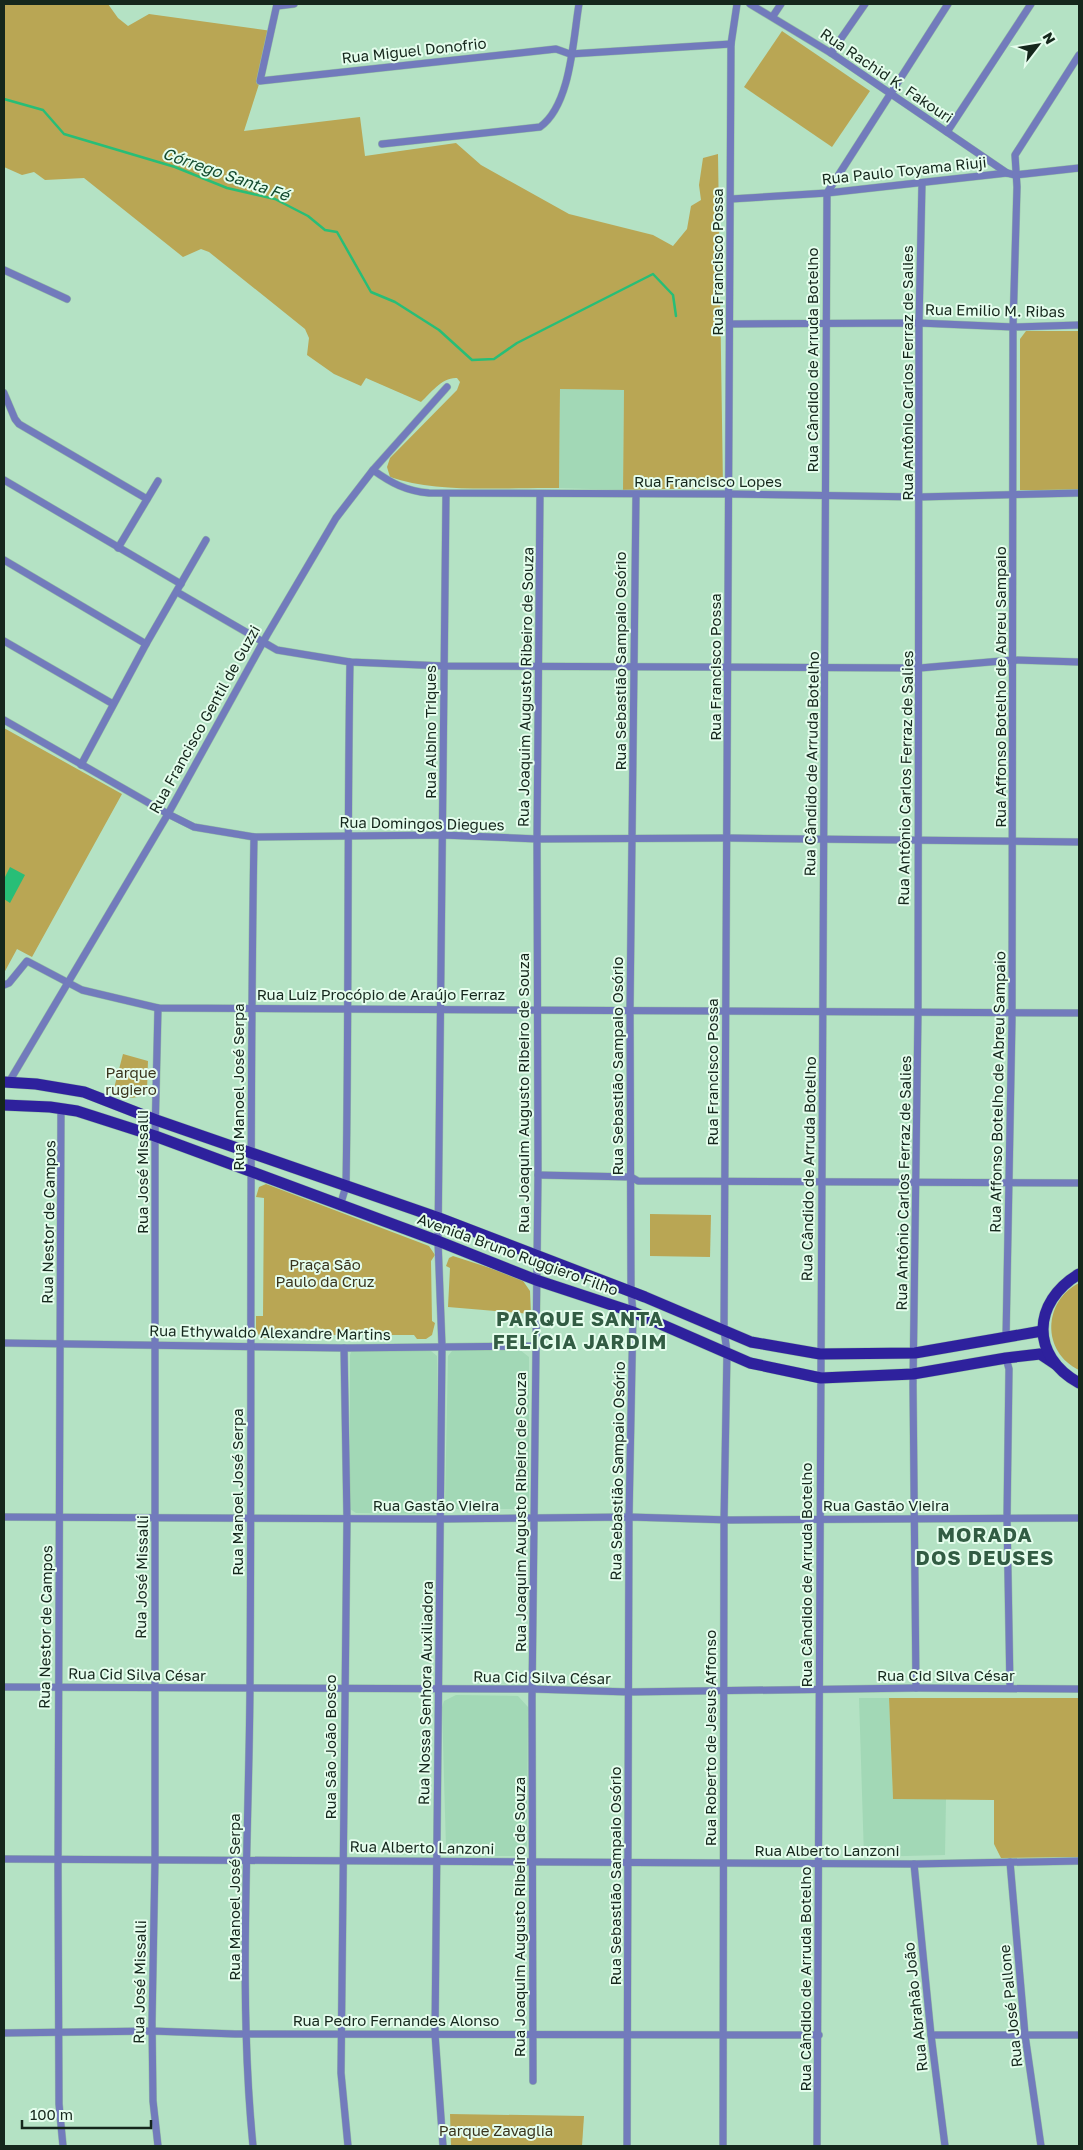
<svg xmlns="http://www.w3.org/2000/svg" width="1083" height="2150" viewBox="0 0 1083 2150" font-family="'Golos Text',sans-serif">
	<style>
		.built { fill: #a2d8b6 }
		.green { fill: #b9a654 }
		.water { fill: #28be77 }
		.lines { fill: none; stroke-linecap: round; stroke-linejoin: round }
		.stream { stroke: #28be77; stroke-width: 2.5 }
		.minor-casing { stroke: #97c0a6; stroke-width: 8 }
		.primary-casing { stroke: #97c0a6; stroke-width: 12 }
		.minor { stroke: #727bbc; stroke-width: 7 }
		.primary { stroke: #2e219d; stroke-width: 11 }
		.labels { text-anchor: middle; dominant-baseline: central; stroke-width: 4; stroke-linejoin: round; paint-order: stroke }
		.street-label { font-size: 15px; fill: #15271c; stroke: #e5fded }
		.park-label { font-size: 15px; fill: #39341d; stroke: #e5fded }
		.water-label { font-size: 16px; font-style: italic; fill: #144b2f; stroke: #e5fded }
		.district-label { font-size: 20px; font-weight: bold; letter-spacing: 1px; fill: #325c43; stroke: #e5fded }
	</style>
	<rect width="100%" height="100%" fill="#b4e2c4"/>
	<g class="built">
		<polygon points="560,389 624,390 623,490 559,488"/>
		<polygon points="356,1350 431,1351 437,1356 437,1503 436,1509 430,1514 356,1513 350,1509 350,1355 351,1352"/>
		<polygon points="457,1350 520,1350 529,1357 529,1497 527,1505 521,1509 451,1509 445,1502 448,1356 452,1351"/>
		<polygon points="456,1695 518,1696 528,1707 527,1845 523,1853 517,1856 456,1856 446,1848 442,1707 444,1701"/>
		<polygon points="859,1698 889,1698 893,1799 946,1799 945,1855 864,1857"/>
	</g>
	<g class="green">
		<path d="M4 4H108L118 18 128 26 149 14 272 31 260 81 244 131 360 117 365 156 456 143 481 165 569 214 653 235 673 246 687 229 691 206 701 200 699 185 703 158 718 154 723 488 623 490 624 390 560 389 559 488C507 487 439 494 390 477L387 467 390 458 457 390 460 382 457 378C442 377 431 393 421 402L366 378 361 386 334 374 307 355 309 338 305 329 209 252 201 249 183 257 84 178 45 180 34 172 22 175 4 167Z"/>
		<polygon points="782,31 870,91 832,147 744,87"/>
		<polygon points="1026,331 1079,331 1079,490 1020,490 1020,339"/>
		<polygon points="4,728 122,794 32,957 17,949 4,973"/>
		<path d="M123 1054 148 1061 147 1091C134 1103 127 1096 113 1092Z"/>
		<polygon points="266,1184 429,1246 435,1255 431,1261 432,1321 435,1323 432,1335 426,1339 417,1339 414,1335 267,1335 268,1338 261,1338 256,1331 256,1316 263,1316 264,1198 256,1197 259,1187"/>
		<polygon points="650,1214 711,1215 710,1257 650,1256"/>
		<polygon points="453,1256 521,1278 530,1291 531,1314 448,1307 450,1268 446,1266 449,1258"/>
		<path d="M1079 1283V1370C1041 1352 1043 1301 1079 1283Z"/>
		<polygon points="889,1698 1079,1698 1079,1857 1001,1858 994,1844 994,1800 893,1799"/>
		<polygon points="450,2114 584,2116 582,2146 451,2146"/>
	</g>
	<polygon class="water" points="10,867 25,875 10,903 4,899 4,879"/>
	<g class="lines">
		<polyline class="stream" points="4,99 43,110 64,134 175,167 227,188 275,199 308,216 325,230 337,232 371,292 395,302 439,330 472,360 494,359 517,343 653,274 673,295 676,316"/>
		<defs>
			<g id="minor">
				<polyline points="277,4 260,81 556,49 570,54 731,44"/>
				<polyline points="750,4 831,53 1007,173"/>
				<polyline points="277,6 294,4"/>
				<polyline points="773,16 781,4"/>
				<polyline points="831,53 865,4"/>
				<polyline points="947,132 1031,4"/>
				<path d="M382 144 540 127C571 105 573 39 579 4"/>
				<polyline points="731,199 827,193 1007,173 1015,175 1079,168"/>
				<polyline points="4,270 67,299"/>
				<polyline points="730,324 919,323 1013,327 1079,325"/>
				<polyline points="4,393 15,419 19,424 147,499"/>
				<path d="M373 470C391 483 406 491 429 493L730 494 919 497 1079 493"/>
				<polyline points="4,480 181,584"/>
				<polyline points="118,548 158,481"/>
				<polyline points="4,560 146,644"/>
				<polyline points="177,592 277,650 350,662 444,666 920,668 1013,660 1079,662"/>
				<polyline points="4,641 113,704"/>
				<polyline points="4,720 168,814 194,827 254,837 443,835 537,839 728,838 1079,842"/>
				<polyline points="81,765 146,644 206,540"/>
				<polyline points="4,985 9,983 27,961 82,990 158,1008 1079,1013"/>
				<polyline points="9,1082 168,814 267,635 336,518 373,470 447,387"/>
				<polyline points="61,1108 58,1869 59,2104 63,2146"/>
				<polyline points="538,1175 631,1177 638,1181 1079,1183"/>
				<path d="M340 1206 346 1186C349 1011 347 837 350 662"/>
				<polyline points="1006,1338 1012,1019 1013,327 1017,187 1015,155 1079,55"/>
				<polyline points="4,1343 344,1348 535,1346"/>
				<polyline points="344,1348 347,1519 341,2073 348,2146"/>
				<polyline points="1006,1358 1009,1369 1007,1518 1010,1688"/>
				<polyline points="4,1517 441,1519 629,1517 730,1520 1079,1518"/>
				<polyline points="4,1687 532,1689 629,1692 916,1688 1079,1689"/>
				<polyline points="916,1688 913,1385 918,1012 919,323 922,183"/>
				<polyline points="4,1859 914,1864 1079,1861"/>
				<polyline points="1010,1862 1025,2035 1041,2146"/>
				<polyline points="914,1864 931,2035 945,2146"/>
				<polyline points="4,2033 152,2031 235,2034 819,2035"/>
				<polyline points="931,2035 1079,2035"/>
				<polyline points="533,2081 532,1698 538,1175 537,839 540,494"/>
				<polyline points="158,2146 153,2101 152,2022 155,1860 155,1136 158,1008"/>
				<path d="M253 2146C238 1994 249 1839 250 1686 252 1403 249 1120 254 837"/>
				<polyline points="443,2146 435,2034 442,1346 438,1241 446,494"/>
				<polyline points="627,2146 629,1517 633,1312 631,1292 630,1009 636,495"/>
				<polyline points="723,2146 724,1520 727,1352 724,1330 731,44 737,4"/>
				<polyline points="817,2146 827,193 948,4"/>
			</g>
			<g id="primary">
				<polyline points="4,1082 36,1084 84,1092 156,1120 439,1218 645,1297 751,1342 820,1354 915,1353 1042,1331"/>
				<polyline points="4,1105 50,1107 77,1111 155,1136 438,1241 536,1280 633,1312 750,1363 821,1378 913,1374 1006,1358 1040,1354 1055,1364"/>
				<path d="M1079 1274C1032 1302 1030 1356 1079 1383"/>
			</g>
		</defs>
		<use href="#minor" class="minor-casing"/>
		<use href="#primary" class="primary-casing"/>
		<use href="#minor" class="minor"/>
		<use href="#primary" class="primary"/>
	</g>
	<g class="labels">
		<g class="street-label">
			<text transform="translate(414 50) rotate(-6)">Rua Miguel Donofrio</text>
			<text transform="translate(887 75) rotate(34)">Rua Rachid K. Fakouri</text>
			<text transform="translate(904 170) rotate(-6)">Rua Paulo Toyama Riuji</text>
			<text transform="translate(717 262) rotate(-90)">Rua Francisco Possa</text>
			<text transform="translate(995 310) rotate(1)">Rua Emilio M. Ribas</text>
			<text transform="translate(812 360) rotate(-90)">Rua Cândido de Arruda Botelho</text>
			<text transform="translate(907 373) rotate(-90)">Rua Antônio Carlos Ferraz de Salies</text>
			<text x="708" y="481">Rua Francisco Lopes</text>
			<text transform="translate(620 661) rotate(-90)">Rua Sebastião Sampaio Osório</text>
			<text transform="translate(715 667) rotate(-90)">Rua Francisco Possa</text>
			<text transform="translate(525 687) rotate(-89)">Rua Joaquim Augusto Ribeiro de Souza</text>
			<text transform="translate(1000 687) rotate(-90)">Rua Affonso Botelho de Abreu Sampaio</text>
			<text transform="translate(204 719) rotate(-61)">Rua Francisco Gentil de Guzzi</text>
			<text transform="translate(430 732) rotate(-90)">Rua Albino Triques</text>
			<text transform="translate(811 764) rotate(-89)">Rua Cândido de Arruda Botelho</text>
			<text transform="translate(905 778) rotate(-89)">Rua Antônio Carlos Ferraz de Salies</text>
			<text transform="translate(422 823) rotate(1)">Rua Domingos Diegues</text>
			<text x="381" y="994">Rua Luiz Procópio de Araújo Ferraz</text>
			<text transform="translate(617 1066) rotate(-90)">Rua Sebastião Sampaio Osório</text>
			<text transform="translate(712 1072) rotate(-90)">Rua Francisco Possa</text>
			<text transform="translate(238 1087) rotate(-90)">Rua Manoel José Serpa</text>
			<text transform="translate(997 1092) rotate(-89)">Rua Affonso Botelho de Abreu Sampaio</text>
			<text transform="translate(523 1093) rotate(-90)">Rua Joaquim Augusto Ribeiro de Souza</text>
			<text transform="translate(808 1169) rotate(-89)">Rua Cândido de Arruda Botelho</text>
			<text transform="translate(142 1172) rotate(-90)">Rua José Missalli</text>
			<text transform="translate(903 1183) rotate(-89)">Rua Antônio Carlos Ferraz de Salies</text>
			<text transform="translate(48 1222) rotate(-89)">Rua Nestor de Campos</text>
			<text transform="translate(518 1254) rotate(20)">Avenida Bruno Ruggiero Filho</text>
			<text transform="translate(270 1332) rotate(1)">Rua Ethywaldo Alexandre Martins</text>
			<text transform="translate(617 1471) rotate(-89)">Rua Sebastião Sampaio Osório</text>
			<text transform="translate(237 1492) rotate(-90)">Rua Manoel José Serpa</text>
			<text x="436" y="1505">Rua Gastão Vieira</text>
			<text x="886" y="1505">Rua Gastão Vieira</text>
			<text transform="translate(520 1512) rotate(-90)">Rua Joaquim Augusto Ribeiro de Souza</text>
			<text transform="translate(806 1575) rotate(-90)">Rua Cândido de Arruda Botelho</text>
			<text transform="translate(141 1577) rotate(-89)">Rua José Missalli</text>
			<text transform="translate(45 1627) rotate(-89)">Rua Nestor de Campos</text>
			<text transform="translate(137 1674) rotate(1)">Rua Cid Silva César</text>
			<text x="946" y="1675">Rua Cid Silva César</text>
			<text transform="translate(542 1677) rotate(1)">Rua Cid Silva César</text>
			<text transform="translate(425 1693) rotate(-89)">Rua Nossa Senhora Auxiliadora</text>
			<text transform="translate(710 1738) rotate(-90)">Rua Roberto de Jesus Affonso</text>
			<text transform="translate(330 1747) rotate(-90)">Rua São João Bosco</text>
			<text transform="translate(422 1847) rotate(1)">Rua Alberto Lanzoni</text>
			<text x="827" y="1850">Rua Alberto Lanzoni</text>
			<text transform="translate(615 1876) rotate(-90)">Rua Sebastião Sampaio Osório</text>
			<text transform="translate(234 1897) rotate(-90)">Rua Manoel José Serpa</text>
			<text transform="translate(519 1917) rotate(-90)">Rua Joaquim Augusto Ribeiro de Souza</text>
			<text transform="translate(805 1979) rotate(-90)">Rua Cândido de Arruda Botelho</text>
			<text transform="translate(139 1982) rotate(-89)">Rua José Missalli</text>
			<text transform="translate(1010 2006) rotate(-96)">Rua José Pallone</text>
			<text transform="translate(915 2007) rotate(-96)">Rua Abrahão João</text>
			<text x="396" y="2020">Rua Pedro Fernandes Alonso</text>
		</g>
		<g class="park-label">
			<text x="131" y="1072">Parque<tspan x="131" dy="17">rugiero</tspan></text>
			<text x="325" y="1264">Praça São<tspan x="325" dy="17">Paulo da Cruz</tspan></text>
			<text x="496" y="2130">Parque Zavaglia</text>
		</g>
		<g class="water-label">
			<text transform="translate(226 174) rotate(19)">Córrego Santa Fé</text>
		</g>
		<g class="district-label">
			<text x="580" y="1318">PARQUE SANTA<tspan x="580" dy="23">FELÍCIA JARDIM</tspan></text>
			<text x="985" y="1534">MORADA<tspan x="985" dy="23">DOS DEUSES</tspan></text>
		</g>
	</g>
	<rect width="1083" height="2150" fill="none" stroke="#15271c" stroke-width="10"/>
	<g transform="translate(1038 45) rotate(59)" stroke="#e5fded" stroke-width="4" paint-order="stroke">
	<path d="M0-4L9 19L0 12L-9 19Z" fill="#15271c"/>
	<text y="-8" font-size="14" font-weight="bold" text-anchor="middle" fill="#15271c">N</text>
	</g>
	<path d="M22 2120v8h129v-8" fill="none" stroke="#15271c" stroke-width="2.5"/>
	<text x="30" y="2120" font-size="15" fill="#15271c" stroke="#e5fded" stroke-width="4" paint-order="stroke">100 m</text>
</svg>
